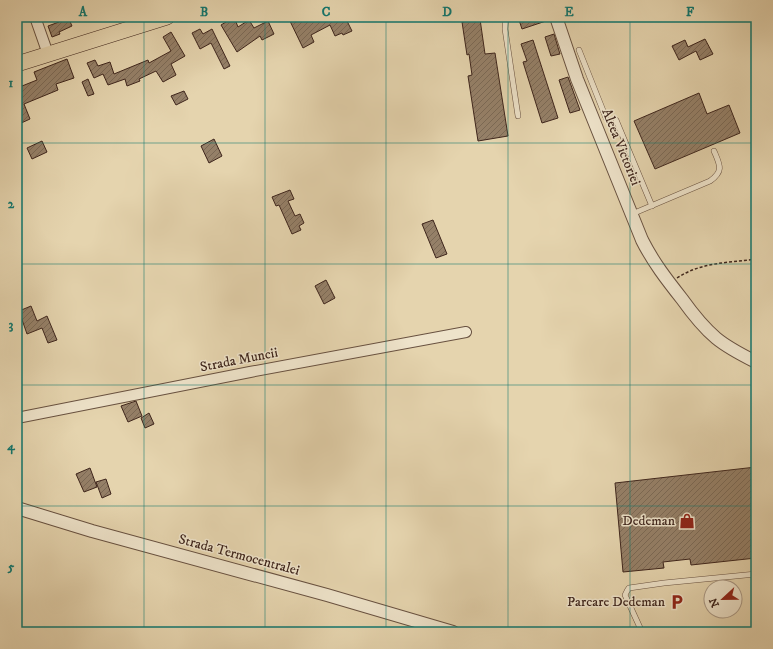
<svg xmlns="http://www.w3.org/2000/svg" width="773" height="649" viewBox="0 0 773 649" font-family="'IM FELL DW Pica',serif">
	<style>
		.building { fill: url(#building-hatch); stroke: #3e251c }
		.lines { fill: none; stroke-linecap: round; stroke-linejoin: round }
		.service-casing { stroke: #685140; stroke-width: 6 }
		.minor-casing { stroke: #685140; stroke-width: 12 }
		.tertiary-casing { stroke: #685140; stroke-width: 14 }
		.primary-casing { stroke: #3e251c; stroke-width: 16 }
		.path { stroke: #3e251c; stroke-width: 1.5; stroke-dasharray: 3 2; stroke-linecap: butt }
		.service { stroke: #eee3ca; stroke-width: 5 }
		.minor { stroke: #eee3ca; stroke-width: 10 }
		.tertiary { stroke: #eee3ca; stroke-width: 12 }
		.primary { stroke: #e5d4ae; stroke-width: 15 }
		.grid { fill: none; stroke: #0f766e; stroke-width: 1; stroke-opacity: 0.55 }
		.labels { text-anchor: middle; dominant-baseline: central; stroke-width: 3; stroke-linejoin: round; paint-order: stroke }
		.street-label { font-size: 14px; fill: #3e251c; stroke: #eee3ca }
		.poi-label { font-size: 14px; fill: #3e251c; stroke: #eee3ca; text-anchor: end }
		.neatline { fill: none; stroke: #0f766e; stroke-width: 1.5 }
		.grid-label { font-size: 13px; text-anchor: middle; font-weight: bold; fill: #0f766e }
	</style>
	<defs>
		<pattern id="building-hatch" width="6" height="6" patternUnits="userSpaceOnUse"><rect width="6" height="6" fill="#958068"/><path d="M-1 1l2-2M0 6l6-6M5 7l2-2" fill="none" stroke="#7b6955"/></pattern>
	</defs>
	<rect width="100%" height="100%" fill="#e5d4ae"/>
	<filter id="stains"><feTurbulence type="fractalNoise" baseFrequency=".005" numOctaves="4"/><feColorMatrix values="0 0 0 0 .2 0 0 0 0 .09 0 0 0 0 .02 0 0 0 .5 -.17"/></filter>
	<radialGradient id="worn" r=".72"><stop offset=".6" stop-color="#630" stop-opacity="0"/><stop offset="1" stop-color="#630" stop-opacity=".3"/></radialGradient>
	<g class="building">
		<polygon points="57,17 68,17 72,26 59,32 60,34 52,37 48,26 59,22"/>
		<polygon points="224,17 234,17 238,27 249,20 254,28 268,21 274,34 262,40 260,36 237,52 221,25 226,22"/>
		<polygon points="288,17 345,17 352,31 343,35 342,33 335,36 330,25 311,35 314,42 303,48"/>
		<polygon points="518,17 549,17 549,20 522,29"/>
		<polygon points="480,19 485,54 495,53 508,136 478,141 468,76 472,75 469,54 467,55 462,22"/>
		<polygon points="200,29 203,34 212,29 230,66 224,69 211,43 200,49 192,33"/>
		<polygon points="171,32 185,56 171,64 176,75 163,82 156,71 139,79 140,81 127,86 125,79 108,85 103,74 94,78 87,63 95,60 98,66 110,62 114,74 148,60 149,63 171,51 163,37"/>
		<polygon points="554,34 560,54 551,56 545,37"/>
		<polygon points="705,39 713,54 700,60 696,51 679,60 672,46 685,40 688,47"/>
		<polygon points="533,40 558,118 542,123 523,62 527,61 521,44"/>
		<polygon points="67,59 74,78 56,84 58,90 24,104 30,119 19,124 17,118 17,88 37,80 34,72"/>
		<polygon points="568,77 580,110 570,113 559,80"/>
		<polygon points="88,79 94,94 88,96 82,82"/>
		<polygon points="184,91 188,99 176,105 171,96"/>
		<polygon points="699,93 707,114 729,105 740,133 655,169 634,121"/>
		<polygon points="214,139 222,156 209,163 201,146"/>
		<polygon points="42,141 47,152 32,159 27,148"/>
		<polygon points="290,190 294,199 288,201 295,216 300,214 304,223 299,226 301,230 292,234 279,205 276,206 272,197"/>
		<polygon points="433,220 447,254 436,258 422,224"/>
		<polygon points="326,280 335,298 324,304 315,286"/>
		<polygon points="31,306 37,321 47,316 57,340 48,343 42,328 27,334 19,311"/>
		<polygon points="136,401 142,416 128,422 121,406"/>
		<polygon points="149,413 154,424 145,428 141,418"/>
		<polygon points="756,467 756,558 691,565 690,559 663,562 664,568 623,572 615,483"/>
		<polygon points="90,468 97,487 84,492 76,474"/>
		<polygon points="106,479 111,494 102,498 96,482"/>
	</g>
	<g class="lines">
		<defs>
			<g id="service">
				<polyline points="506,17 505,29 518,116"/>
				<polyline points="579,50 606,118"/>
				<polyline points="616,120 652,206"/>
				<path d="M632 214 710 181C724 171 720 165 714 151"/>
				<polyline points="642,632 625,595 627,591 629,588 664,583 756,574"/>
			</g>
			<g id="minor">
				<polyline points="35,17 48,54"/>
				<polyline points="17,418 250,372 466,332"/>
			</g>
			<g id="tertiary">
				<path d="M556 17 577 79 642 240C653 262 667 280 682 299 692 313 703 327 716 338 728 348 742 355 756 362"/>
				<polyline points="17,508 92,531 327,595 453,632"/>
			</g>
			<polyline id="primary" points="17,64 167,17"/>
		</defs>
		<use href="#service" class="service-casing"/>
		<use href="#minor" class="minor-casing"/>
		<use href="#tertiary" class="tertiary-casing"/>
		<use href="#primary" class="primary-casing"/>
		<path class="path" d="M677 278C701 262 728 263 756 259"/>
		<use href="#service" class="service"/>
		<use href="#minor" class="minor"/>
		<use href="#tertiary" class="tertiary"/>
		<use href="#primary" class="primary"/>
	</g>
	<path class="grid" d="M144 17V632M265 17V632M386 17V632M508 17V632M630 17V632M17 143H756M17 264H756M17 385H756M17 506H756"/>
	<defs>
		<symbol id="shop-bare" viewBox="-9 -9 18 18"><path d="M-5-2.5h2.3a2.7 3.5 0 0 1 5.4 0H5L5.5 6h-11ZM-1.5-2.5h3a1.5 2.3 0 0 0-3 0Z" fill="#8f2418" stroke="#eee3ca" stroke-width="2.5" paint-order="stroke"/></symbol>
		<symbol id="parking-bare" viewBox="-9 -9 18 18"><path d="M-3.5-5.5H1a3.5 3.5 0 0 1 0 7H-1V5.5H-3.5ZM-1-3.4V-.6H.8a1.4 1.4 0 0 0 0-2.8Z" fill="#8f2418" stroke="#eee3ca" stroke-width="2.5" paint-order="stroke"/></symbol>
	</defs>
	<g fill-rule="evenodd">
		<use href="#shop-bare" x="676" y="510" width="22" height="22"/>
		<use href="#parking-bare" x="666" y="591" width="22" height="22"/>
	</g>
	<g class="labels">
		<g class="street-label">
			<text transform="translate(621 147) rotate(68)">Aleea Victoriei</text>
			<text transform="translate(239 360) rotate(-11)">Strada Muncii</text>
			<text transform="translate(239 555) rotate(15)">Strada Termocentralei</text>
		</g>
		<g class="poi-label">
			<text x="675" y="521">Dedeman</text>
			<text x="665" y="602">Parcare Dedeman</text>
		</g>
	</g>
	<rect width="773" height="649" fill="none" stroke="#e5d4ae" stroke-width="44"/>
	<g transform="translate(723 599) rotate(248)"><circle r="19" fill="#eee3ca" stroke="#a89784"/>
	<path d="M0-3L7 15L0 10L-7 15Z" fill="#8f2418"/>
	<text y="-6" font-size="11" font-weight="bold" text-anchor="middle" fill="#3e251c">N</text>
	</g>
	<rect x="22" y="22" width="729" height="605" class="neatline"/>
	<g class="grid-label">
		<text x="83" y="16">A</text>
		<text x="204" y="16">B</text>
		<text x="326" y="16">C</text>
		<text x="447" y="16">D</text>
		<text x="569" y="16">E</text>
		<text x="690" y="16">F</text>
		<text x="11" y="87">1</text>
		<text x="11" y="208">2</text>
		<text x="11" y="329">3</text>
		<text x="11" y="450">4</text>
		<text x="11" y="571">5</text>
	</g>
	<rect width="100%" height="100%" filter="url(#stains)"/>
	<rect width="100%" height="100%" fill="url(#worn)"/>
</svg>
